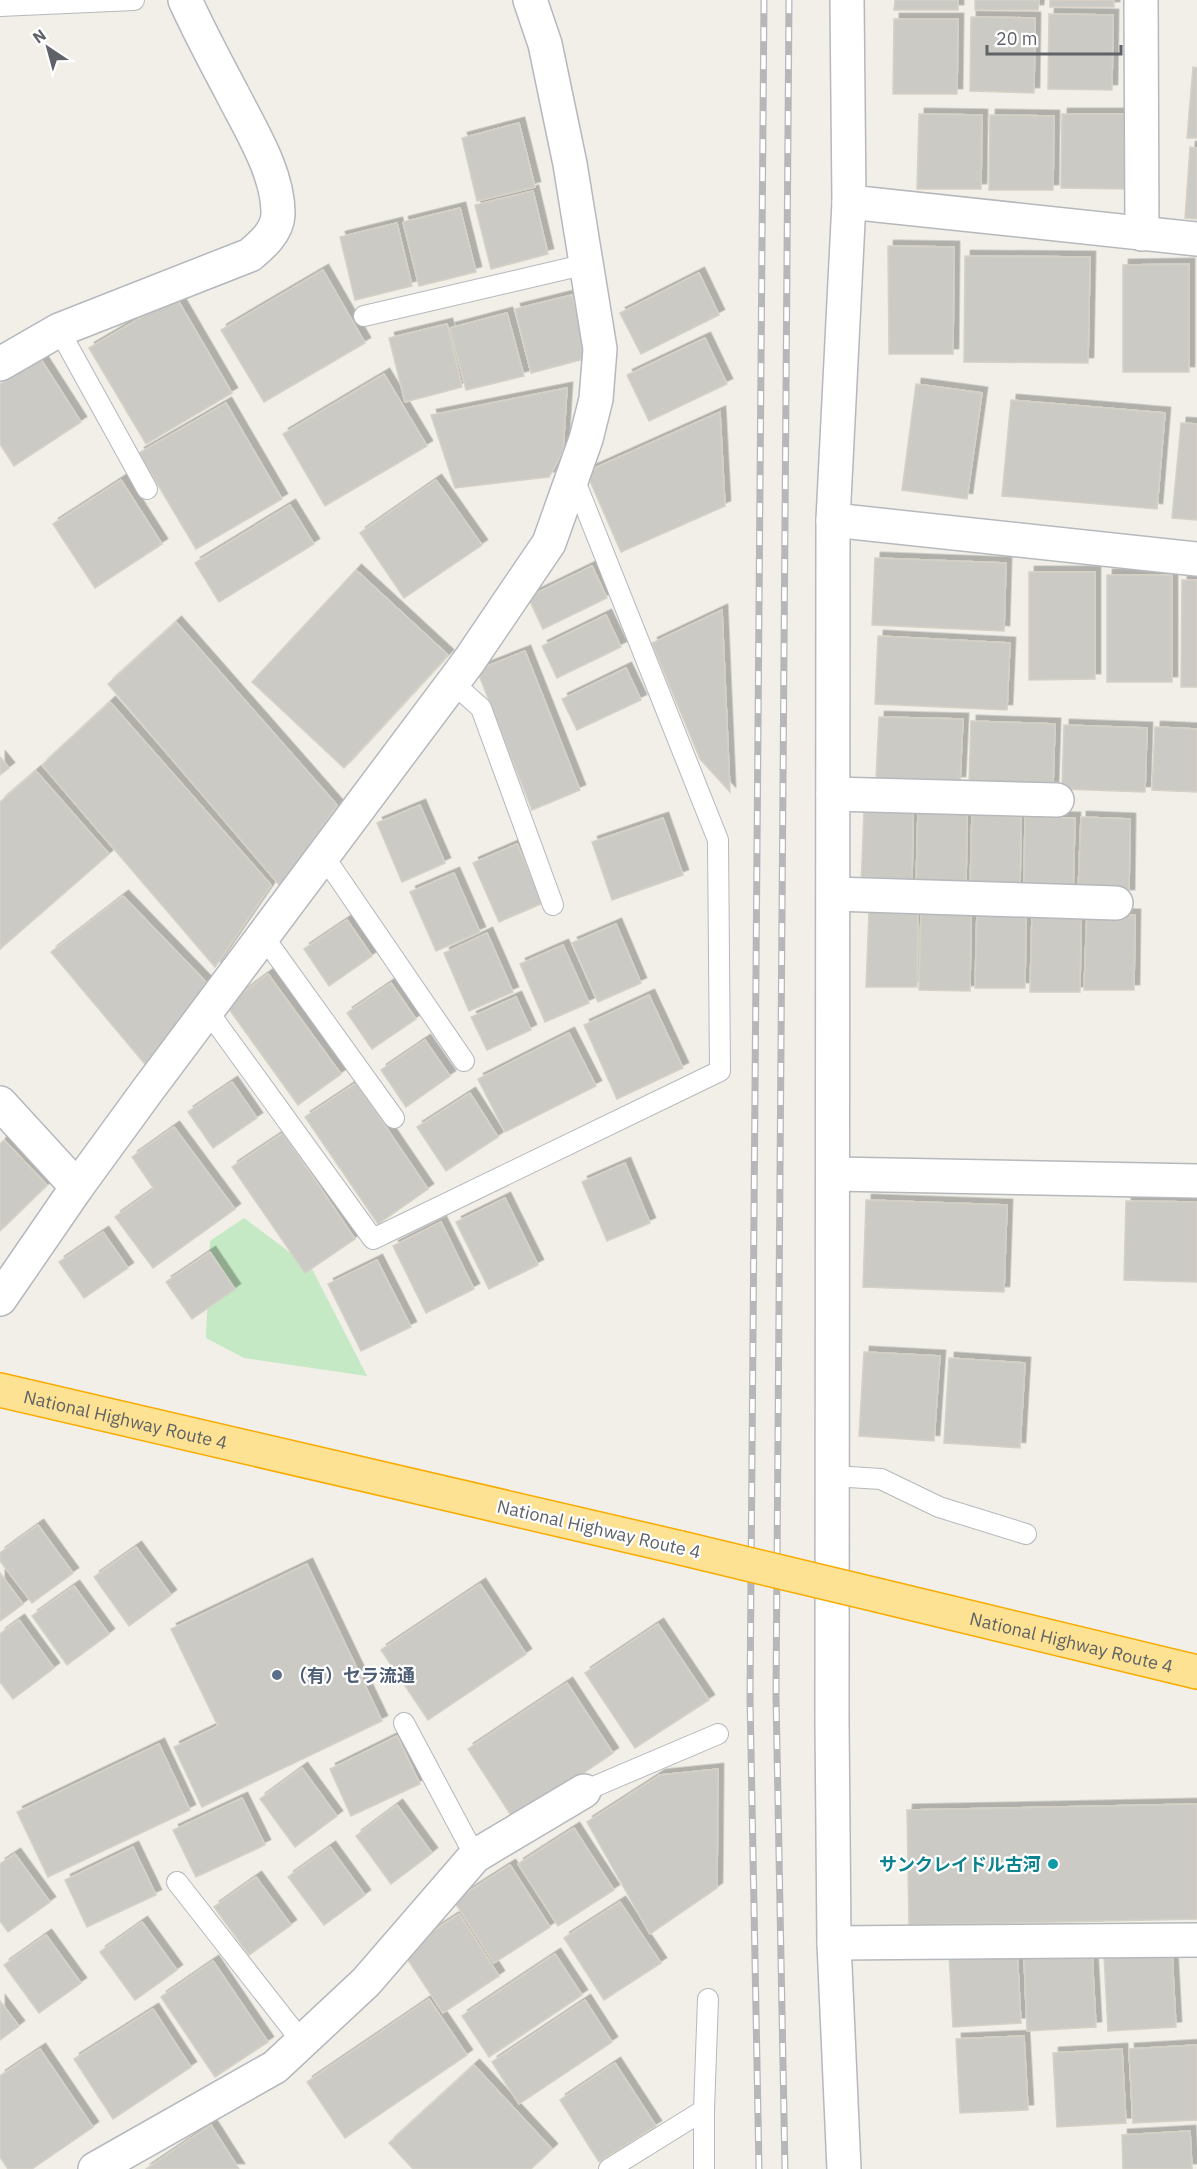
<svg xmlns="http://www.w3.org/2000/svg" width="1197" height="2169" viewBox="0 0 1197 2169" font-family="'IBM Plex Sans','Noto Sans JP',sans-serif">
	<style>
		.green { fill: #c5e8c5 }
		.building { fill: #cccac5; stroke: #d6d1c6; stroke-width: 1.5; filter: url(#shadow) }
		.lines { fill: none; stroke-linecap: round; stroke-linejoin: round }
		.lane-casing { stroke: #b5b8bc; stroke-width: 22 }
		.street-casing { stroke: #b5b8bc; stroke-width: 36 }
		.secondary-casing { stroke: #b6babf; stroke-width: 36 }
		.highway-casing { stroke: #f9ab00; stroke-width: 36 }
		.lane { stroke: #fff; stroke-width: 20 }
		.street { stroke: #fff; stroke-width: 33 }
		.secondary { stroke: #fff; stroke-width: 33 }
		.highway { stroke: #fde293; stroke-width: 33 }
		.rail-casing { stroke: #b6b7b8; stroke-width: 7 }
		.rail { stroke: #fff; stroke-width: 4.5; stroke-dasharray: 14; stroke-linecap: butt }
		.highway-bridge-casing { stroke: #f9ab00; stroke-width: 36; stroke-linecap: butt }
		.highway-bridge { stroke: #fde293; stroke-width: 33 }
		.service-dot { fill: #5c6f8a; stroke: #fff; stroke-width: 2 }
		.culture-dot { fill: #0f9aa8; stroke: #fff; stroke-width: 2 }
		.labels { text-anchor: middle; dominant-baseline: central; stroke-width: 4.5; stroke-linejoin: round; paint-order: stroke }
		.street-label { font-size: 18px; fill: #5f6368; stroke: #fff }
		.service-label { font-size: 18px; font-weight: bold; fill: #4e5e75; stroke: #fff; text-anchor: start }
		.culture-label { font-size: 18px; font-weight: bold; fill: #0d838f; stroke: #fff; text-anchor: end }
	</style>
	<defs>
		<filter id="shadow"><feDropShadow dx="5.5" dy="-5.5" stdDeviation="0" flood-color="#0004"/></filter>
	</defs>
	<rect width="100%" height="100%" fill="#f1efe8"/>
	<polygon class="green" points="244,1218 312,1269 367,1376 244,1358 206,1338 210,1241"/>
	<g class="building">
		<polygon points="895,0 958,0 958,10 894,10"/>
		<polygon points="975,0 1039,0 1038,10 975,10"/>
		<rect x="1050" y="0" width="64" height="7"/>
		<polygon points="1049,14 1113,15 1112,90 1048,89"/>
		<polygon points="971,17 1035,18 1034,93 970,91"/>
		<polygon points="894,19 958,19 957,94 893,94"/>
		<polygon points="1193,67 1197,68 1197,138 1187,138"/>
		<polygon points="919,114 982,115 981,189 917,189"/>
		<polygon points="1062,114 1126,114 1125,189 1061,188"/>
		<polygon points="990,115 1054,116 1053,190 989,190"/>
		<polygon points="519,123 535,187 477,201 462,138"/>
		<polygon points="1190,147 1197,148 1197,219 1185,218"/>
		<polygon points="533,191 548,254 491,269 475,205"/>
		<polygon points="460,208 476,272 419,286 403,222"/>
		<polygon points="397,223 412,286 355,300 340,237"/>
		<polygon points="888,246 954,247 953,354 889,354"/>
		<polygon points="965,256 1090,257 1088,363 964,362"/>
		<polygon points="1189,264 1189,372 1123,372 1123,265"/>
		<polygon points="323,270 365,343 264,402 221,330"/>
		<polygon points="699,273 719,315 641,354 620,313"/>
		<polygon points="572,295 588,358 531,373 515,309"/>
		<polygon points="176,297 232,393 146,444 89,348"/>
		<polygon points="507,313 524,376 466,390 450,328"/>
		<polygon points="447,324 462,387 405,402 389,338"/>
		<polygon points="705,338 727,384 649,421 627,375"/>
		<polygon points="40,358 81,422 14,466 0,444 0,384"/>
		<polygon points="384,374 427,446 325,506 283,434"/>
		<polygon points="916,384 982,393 967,499 902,490"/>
		<polygon points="567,388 563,451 549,477 455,488 431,415"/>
		<polygon points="1011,400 1165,413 1157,509 1002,496"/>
		<polygon points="226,403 282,499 196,549 139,453"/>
		<polygon points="720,412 725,506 621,552 586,472"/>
		<polygon points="1181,423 1197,424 1197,520 1172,518"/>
		<polygon points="121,480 162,544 95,588 53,524"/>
		<polygon points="436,480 482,545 404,598 360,533"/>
		<polygon points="290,505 314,544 219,602 195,563"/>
		<polygon points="875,558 1006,563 1004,631 872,625"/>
		<polygon points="592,566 607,598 543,629 528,597"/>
		<polygon points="356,570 448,655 344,768 252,682"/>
		<polygon points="1029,572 1095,572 1095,679 1029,680"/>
		<rect x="1107" y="575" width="65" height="107"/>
		<polygon points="1182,580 1197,580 1197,687 1181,687"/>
		<polygon points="722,610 730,792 700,759 652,643"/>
		<polygon points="606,615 621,647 557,678 542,646"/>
		<polygon points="176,622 337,805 281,887 108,684"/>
		<polygon points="878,636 1010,643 1007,710 875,704"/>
		<polygon points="525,651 580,790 532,810 477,670"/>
		<polygon points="626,668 641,700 577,730 562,699"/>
		<polygon points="110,702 271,885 215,967 42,765"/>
		<polygon points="879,717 963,719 960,782 876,779"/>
		<polygon points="971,721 1055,724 1053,787 969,784"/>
		<polygon points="1064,725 1147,728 1145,792 1062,789"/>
		<polygon points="1155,727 1197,729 1197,792 1152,790"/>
		<polygon points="0,757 9,768 0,775"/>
		<polygon points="36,771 109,854 0,949 0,802"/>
		<polygon points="420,805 445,863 402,882 377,823"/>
		<polygon points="864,810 913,812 912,888 861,887"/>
		<polygon points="918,811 967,813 966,889 916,888"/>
		<polygon points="972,814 1021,817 1020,892 970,892"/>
		<polygon points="1025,817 1075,818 1073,894 1024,893"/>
		<polygon points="1081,817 1130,819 1129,895 1078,895"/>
		<polygon points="663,818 683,875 612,900 592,842"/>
		<polygon points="517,844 543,903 499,922 473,863"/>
		<polygon points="454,873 480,932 436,951 410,892"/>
		<polygon points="123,896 208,984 149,1069 51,952"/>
		<polygon points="869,910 918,912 917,987 866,987"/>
		<polygon points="977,911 1026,913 1025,988 975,988"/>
		<polygon points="921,913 971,915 970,991 919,990"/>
		<polygon points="1087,913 1135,915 1134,990 1084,990"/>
		<polygon points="1032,915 1081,917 1080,992 1030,992"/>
		<polygon points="347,920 372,956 329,986 304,949"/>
		<polygon points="616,924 641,983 598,1002 572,943"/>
		<polygon points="487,933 513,992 469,1011 444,953"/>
		<polygon points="563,945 589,1003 545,1022 520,964"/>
		<polygon points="268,974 341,1074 298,1105 226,1005"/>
		<polygon points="391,983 416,1019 372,1049 347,1013"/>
		<polygon points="649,995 683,1068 617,1099 584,1025"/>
		<polygon points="516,997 531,1030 487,1050 471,1017"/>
		<polygon points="569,1033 596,1086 505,1132 478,1079"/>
		<polygon points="425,1040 450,1076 406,1107 381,1070"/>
		<polygon points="232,1082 257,1118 213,1148 188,1112"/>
		<polygon points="356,1083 428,1189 378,1224 305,1117"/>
		<polygon points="470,1093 498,1137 446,1171 417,1127"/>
		<polygon points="174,1127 235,1209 153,1268 115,1217 154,1189 132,1157"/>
		<polygon points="283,1133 355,1239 305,1273 232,1167"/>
		<polygon points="4,1140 47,1185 0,1231 0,1144"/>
		<polygon points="625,1163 650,1223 607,1241 582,1182"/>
		<polygon points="505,1198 538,1265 489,1289 456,1222"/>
		<polygon points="866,1200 1007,1205 1004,1292 863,1287"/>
		<polygon points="1126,1201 1197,1202 1197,1282 1124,1280"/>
		<polygon points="441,1222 474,1289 426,1313 393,1246"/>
		<polygon points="103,1232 128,1268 84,1298 59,1262"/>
		<polygon points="210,1252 235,1289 192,1319 166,1282"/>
		<polygon points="377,1260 411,1327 361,1351 328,1284"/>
		<polygon points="864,1352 940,1356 934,1441 859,1436"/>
		<polygon points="949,1358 1025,1363 1020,1448 944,1443"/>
		<polygon points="38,1525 73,1573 32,1603 0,1561 0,1553"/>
		<polygon points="136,1547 171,1595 129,1626 94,1577"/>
		<polygon points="307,1564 382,1721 202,1807 174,1747 218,1726 171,1629"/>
		<polygon points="0,1573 23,1604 0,1621"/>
		<polygon points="480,1584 526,1654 428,1720 381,1650"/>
		<polygon points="74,1586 109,1634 67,1665 32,1616"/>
		<polygon points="19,1620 54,1668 13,1699 0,1682 0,1634"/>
		<polygon points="658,1624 709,1700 635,1748 585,1673"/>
		<polygon points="567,1683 613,1753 514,1820 468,1749"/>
		<polygon points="397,1736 420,1784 351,1816 330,1769"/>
		<polygon points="159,1744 190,1810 48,1877 17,1812"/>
		<polygon points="302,1768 337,1816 295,1847 260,1799"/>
		<polygon points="718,1769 717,1888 650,1934 587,1822 660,1775"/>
		<polygon points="242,1798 265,1845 196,1877 173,1830"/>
		<polygon points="1197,1804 1197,1919 909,1925 907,1810"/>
		<polygon points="397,1805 432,1853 391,1884 356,1836"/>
		<polygon points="574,1828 614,1890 558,1926 518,1864"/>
		<polygon points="133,1847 156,1895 87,1927 65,1880"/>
		<polygon points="330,1847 365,1895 324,1925 288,1877"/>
		<polygon points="15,1854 50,1902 8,1932 0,1921 0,1864"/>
		<polygon points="510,1865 550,1927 494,1963 454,1901"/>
		<polygon points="256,1877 291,1925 249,1955 214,1907"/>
		<polygon points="620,1902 661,1963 604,2000 564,1938"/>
		<polygon points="459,1914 499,1976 443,2013 402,1951"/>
		<polygon points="142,1922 177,1970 135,2000 100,1952"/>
		<polygon points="46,1935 81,1983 39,2013 4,1965"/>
		<polygon points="1017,1950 1021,2023 953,2027 949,1953"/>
		<polygon points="1092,1953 1096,2027 1027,2031 1024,1957"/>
		<polygon points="1172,1953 1176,2027 1108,2031 1104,1956"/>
		<polygon points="555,1954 582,1995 489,2057 462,2016"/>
		<polygon points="213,1961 268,2042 215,2077 161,1997"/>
		<polygon points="429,1999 467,2055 345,2138 307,2082"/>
		<polygon points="585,2000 612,2042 519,2104 492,2062"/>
		<polygon points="0,2001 19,2026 0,2040"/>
		<polygon points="153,2009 191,2067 113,2119 74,2059"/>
		<polygon points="1024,2036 1028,2110 960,2113 956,2039"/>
		<polygon points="1197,2045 1197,2120 1133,2123 1129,2049"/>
		<polygon points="40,2049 93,2127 32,2169 8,2169 0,2157 0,2076"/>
		<polygon points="1122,2049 1126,2123 1057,2127 1053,2053"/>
		<polygon points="615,2063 656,2126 599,2162 560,2100"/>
		<polygon points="474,2065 552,2149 531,2169 413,2169 389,2143"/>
		<polygon points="211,2125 239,2169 146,2169"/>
		<polygon points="1190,2131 1192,2169 1123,2169 1122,2135"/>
	</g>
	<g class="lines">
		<defs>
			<g id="lane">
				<polyline points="0,6 134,0"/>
				<polyline points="364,316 587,264"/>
				<polyline points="59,330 147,489"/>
				<polyline points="453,683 481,708 553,905"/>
				<polyline points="323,855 464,1061"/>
				<polyline points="263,936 394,1118"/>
				<polyline points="207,1010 373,1239 720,1071 718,840 573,476"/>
				<polyline points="833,1476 881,1479 939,1507 1026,1534"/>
				<polyline points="404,1723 475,1856"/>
				<polyline points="584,1791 718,1734"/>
				<polyline points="177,1882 303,2043"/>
				<polyline points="704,2110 708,1999"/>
				<polyline points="609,2169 704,2110 704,2169"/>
			</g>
			<g id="street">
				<polyline points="1141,0 1142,234"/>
				<polyline points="849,202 1197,239"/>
				<path d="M0 364 59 330 250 255C262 245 277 232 278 215 279 173 249 127 231 91 215 61 199 31 185 0"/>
				<polyline points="833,794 1057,800"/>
				<polyline points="834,894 1116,903"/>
				<polyline points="0,1103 77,1187"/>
				<polyline points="834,1174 1197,1181"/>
				<polyline points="0,1299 77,1187 147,1091 469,661 549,543 586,439 596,399 600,349 570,164 545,44 530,0"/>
				<polyline points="834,1943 1197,1940"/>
				<polyline points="95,2169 275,2067 366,1982 475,1856 584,1791"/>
				<polyline points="844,2169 834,1943 832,1721 833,520 849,202 847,0"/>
			</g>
			<polyline id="secondary" points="833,520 1197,559"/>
			<g id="highway">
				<path id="s1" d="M0 1390 681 1548"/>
				<path id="s2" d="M881 1596 1197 1672"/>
			</g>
		</defs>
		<use href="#lane" class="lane-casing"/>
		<use href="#street" class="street-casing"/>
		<use href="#secondary" class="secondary-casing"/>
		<use href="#highway" class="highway-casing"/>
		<use href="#lane" class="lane"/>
		<use href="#street" class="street"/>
		<use href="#secondary" class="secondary"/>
		<use href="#highway" class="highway"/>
		<defs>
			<g id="rail">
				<polyline points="759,2169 750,1698 764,0"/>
				<polyline points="785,2169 776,1696 789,0"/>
			</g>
		</defs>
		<use href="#rail" class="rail-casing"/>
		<use href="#rail" class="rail"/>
		<defs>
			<polyline id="highway-bridge" points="681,1548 881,1596"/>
		</defs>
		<use href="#highway-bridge" class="highway-bridge-casing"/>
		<use href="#highway-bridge" class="highway-bridge"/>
	</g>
	<circle class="service-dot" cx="277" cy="1675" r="6"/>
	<circle class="culture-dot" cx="1053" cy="1864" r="6"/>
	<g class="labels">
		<g class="street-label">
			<text stroke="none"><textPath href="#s1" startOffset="129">National Highway Route 4</textPath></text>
			<text transform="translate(599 1529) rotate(13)">National Highway Route 4</text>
			<text stroke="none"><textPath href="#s2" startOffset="196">National Highway Route 4</textPath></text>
		</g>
		<g class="service-label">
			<text x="289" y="1675">（有）セラ流通</text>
		</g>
		<g class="culture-label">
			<text x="1041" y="1864">サンクレイドル古河</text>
		</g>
	</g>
	<g transform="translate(48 48) rotate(324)" stroke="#ffffff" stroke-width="4.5" paint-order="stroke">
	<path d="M0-4.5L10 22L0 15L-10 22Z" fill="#5f6368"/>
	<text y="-9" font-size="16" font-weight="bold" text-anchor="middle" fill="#5f6368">N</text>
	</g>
	<path d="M987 45v9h134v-9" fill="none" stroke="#5f6368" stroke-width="3"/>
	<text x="996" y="45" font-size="18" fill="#5f6368" stroke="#ffffff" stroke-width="4.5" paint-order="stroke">20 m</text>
</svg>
